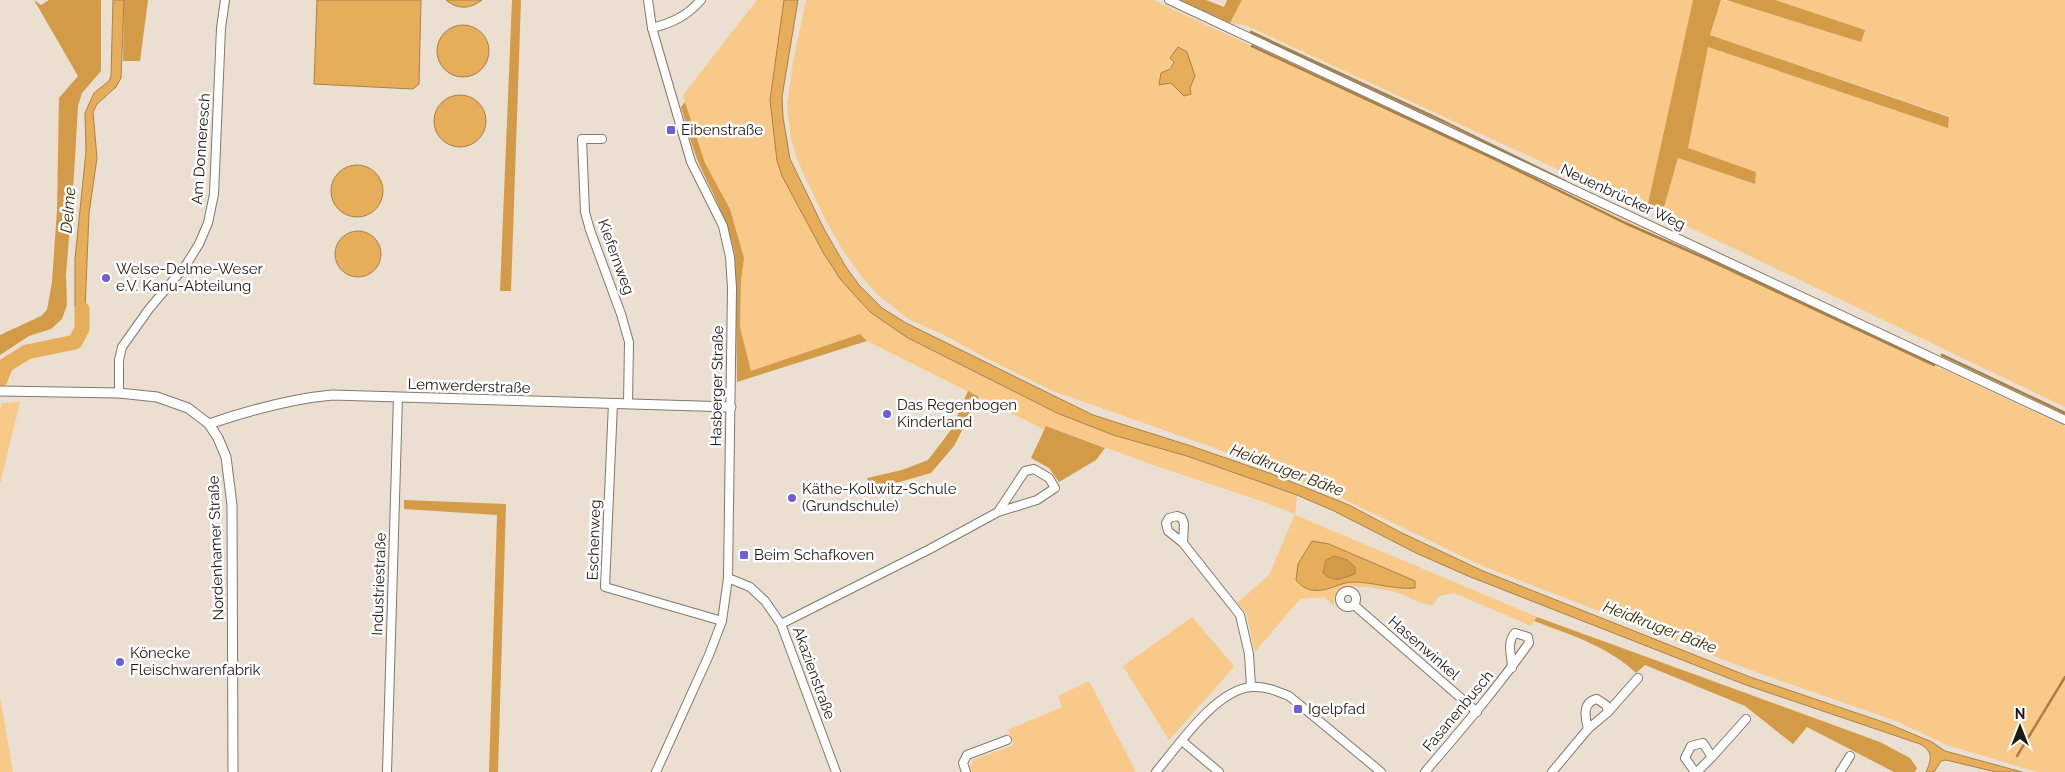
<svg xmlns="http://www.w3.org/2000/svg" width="2065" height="772" viewBox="0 0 2065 772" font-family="Raleway,sans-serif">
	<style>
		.green { fill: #f8c989; fill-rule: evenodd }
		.forest { fill: #d39b48 }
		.water { fill: #e6ad5b; stroke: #aa8145; fill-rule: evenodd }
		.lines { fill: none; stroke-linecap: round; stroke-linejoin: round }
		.stream { stroke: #aa8145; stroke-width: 2.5 }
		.river { stroke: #e6ad5b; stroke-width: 15 }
		.minor-casing { stroke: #83796c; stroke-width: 10 }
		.tertiary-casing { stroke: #83796c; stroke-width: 11 }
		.minor { stroke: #fff; stroke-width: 8 }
		.tertiary { stroke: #fff; stroke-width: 9 }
		.poi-dot { fill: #6d5fd9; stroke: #fff; stroke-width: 2 }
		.labels { text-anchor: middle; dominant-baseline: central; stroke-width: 5; stroke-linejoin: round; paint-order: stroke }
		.poi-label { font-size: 15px; fill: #1d1913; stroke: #fff; text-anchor: start }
		.street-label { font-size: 15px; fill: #1d1913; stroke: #fff }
		.water-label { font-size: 16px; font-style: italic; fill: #3c2601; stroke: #fff }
	</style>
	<rect width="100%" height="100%" fill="#eadfd0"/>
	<g class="green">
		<path d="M757 0H784L770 100 774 142 782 176 824 254 841 280 870 312 908 338 1057 413 1113 435 1187 456 1297 495 1295 515 1537 617 1531 626 1454 593 1439 596 1433 605C1418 605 1406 594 1392 591 1383 589 1347 584 1341 588 1335 592 1334 600 1334 606L1324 597 1300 599 1255 652 1246 613 1237 603 1269 575 1295 514 1261 501 1153 465 1047 426 1045 430 867 341 860 334 751 372 740 327 741 281 744 258 730 209 705 163 683 95Z"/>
		<path d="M806 0H1153L2065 426V772H2037L1947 745 1896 721 1750 670 1478 564 1333 494 1212 447 1053 391 990 360 942 334 910 320 878 295 861 276 842 249 825 219 798 162 791 139 787 106 793 62ZM1178 47 1187 52C1193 72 1198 78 1184 96L1161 73C1175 66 1173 60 1178 47Z"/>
		<polygon points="1242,0 1693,0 1647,208 1637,206 1245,25 1230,23"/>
		<polygon points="1721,0 1865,30 1775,0 2065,0 2065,407 1662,214 1678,158 1755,184 1756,172 1687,148 1708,47 1948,127 1949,116 1710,35"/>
		<polygon points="20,402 0,484 0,410 2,403"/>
		<polygon points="1192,617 1233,665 1233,668 1169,740 1123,666"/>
		<polygon points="1089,681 1136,772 971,772 970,768 973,760 1014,745 1008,730 1062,707 1058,696"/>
		<polygon points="0,696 13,772 0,772"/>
	</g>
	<g class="forest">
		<polygon points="34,0 41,5 49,0 101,0 101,71 82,93 78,106 74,175 66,275 67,305 62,319 51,329 29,336 0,355 0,335 41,316 47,310 52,282 57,210 59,98 78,76"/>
		<polygon points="124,0 148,0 140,61 123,61"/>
		<polygon points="512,0 521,0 511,291 500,291"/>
		<polygon points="1180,0 1206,0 1224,7 1227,0 1242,0 1230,23"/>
		<polygon points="1693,0 1721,0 1710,35 1949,117 1948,128 1708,47 1688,148 1756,172 1755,184 1678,158 1662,214 1647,208"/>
		<polygon points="1726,0 1775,0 1865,30 1861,42"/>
		<path d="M685 102 705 163 730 209 744 258 741 281 740 327 751 371 860 334 867 341 737 382 735 256C729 223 714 196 700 166 692 148 687 126 681 107Z"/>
		<polygon points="968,391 979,397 954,446 931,473 871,490 867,478 902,470 928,460 951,430"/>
		<polygon points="1046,426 1105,448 1096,460 1059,482 1049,468 1031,458"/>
		<polygon points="404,500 506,504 498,772 489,772 497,515 404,509"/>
		<path d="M1334 556 1347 560 1355 567V574C1341 579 1335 583 1323 573L1326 560Z"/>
		<path d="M1537 617 1880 742 1910 758 1917 768 1915 772H1894L1807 727 1793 744 1745 706 1645 665 1636 673C1607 646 1571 635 1534 621Z"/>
	</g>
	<g class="water">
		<polygon points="113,0 124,0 121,78 116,87 97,104 93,112 97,158 89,213 85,310 82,329 75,307 75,259 86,151 85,113 94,93 109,81 111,76"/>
		<polygon points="317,0 421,0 419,84 413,89 314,84"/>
		<path d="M446 0H482C470 9 458 10 446 0Z"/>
		<path d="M784 0H798L782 97 783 117 790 159 824 229 846 267 859 285 882 308 906 323 1093 415 1191 446 1272 474 1349 505 1402 533 1483 571 1750 677 1889 724 1932 742 1945 751 2022 772H1996L1946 760 1941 761 1934 772H1926C1932 759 1933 751 1920 744L1746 685 1468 576 1416 553 1334 511 1297 495 1187 456 1113 435 1057 413 908 338 870 312 841 280 824 254 782 176 777 161 770 100Z"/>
		<circle cx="463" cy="51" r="26"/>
		<polygon points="1178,47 1187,52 1195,76 1190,88 1191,94 1184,96 1171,83 1159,85 1161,73 1170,69 1174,62 1170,58"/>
		<circle cx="460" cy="121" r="26"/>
		<circle cx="357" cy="191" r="26"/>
		<circle cx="358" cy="254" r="23"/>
		<path d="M1312 541 1329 544 1415 581V588C1394 590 1374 582 1353 582 1340 582 1326 593 1312 590 1305 589 1300 585 1296 580L1298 564ZM1334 556 1347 560 1355 567V574C1341 579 1334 583 1323 573L1326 560Z"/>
	</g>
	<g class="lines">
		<g class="stream">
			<polyline points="1251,32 1445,122 1565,181"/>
			<polyline points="1252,46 1497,160 1625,223 1707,259 1934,365"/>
			<polyline points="1942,355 2065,413"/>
			<polyline points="2017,756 2065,677"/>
		</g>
		<polyline class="river" points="0,380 6,365 27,352 75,342 82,329 82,309"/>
		<defs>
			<g id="minor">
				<polyline points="648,0 652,28 691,162 723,226 730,257 732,288 728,578 722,621 709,655 656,772"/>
				<polyline points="1169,0 2065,420"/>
				<path d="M652 28C672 23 687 16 701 0"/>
				<polyline points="602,139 582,139 585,212 590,230 621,314 629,342 628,404"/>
				<polyline points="119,393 119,360 122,347 149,309 186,265 199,244 208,223 214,194 221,28 225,0"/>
				<polyline points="613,403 605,587 722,621"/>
				<polyline points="1183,543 1168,531 1166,523 1169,518 1177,516 1182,518 1184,524 1183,543 1240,615 1249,654 1251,687"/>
				<polyline points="728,578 750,587 765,601 781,624 836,772"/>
				<circle cx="1348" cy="599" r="8"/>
				<polyline points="1354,605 1477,712"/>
				<polyline points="781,624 928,550 998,512 1025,471 1034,469 1049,478 1055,488 1037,500 998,512"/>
				<polyline points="1608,712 1638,678"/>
				<polyline points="1182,741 1219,772"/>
				<polyline points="1712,757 1746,719"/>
				<polyline points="387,772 398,397"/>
				<polyline points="966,772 963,763 967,755 1007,740"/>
				<path d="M1156 772C1178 746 1216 689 1252 687 1265 686 1277 691 1289 696L1381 772"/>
				<path d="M1425 772C1461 730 1497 688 1529 643L1528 637 1515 633C1506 643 1512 656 1512 668"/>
				<path d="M1552 772 1588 729 1608 712 1606 705 1597 699C1582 702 1585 717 1588 729"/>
				<polyline points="1695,772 1685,758 1691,746 1703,743 1712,757 1697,772"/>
				<polyline points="1840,772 1850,756"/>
			</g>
			<g id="tertiary">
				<polyline points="0,391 119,393 157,397 188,408 209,424 218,438 226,457 232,505 233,772"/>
				<path d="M209 424C250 410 289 399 332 395L731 407"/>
			</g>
		</defs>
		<use href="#minor" class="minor-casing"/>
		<use href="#tertiary" class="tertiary-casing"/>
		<use href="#minor" class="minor"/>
		<use href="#tertiary" class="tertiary"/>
	</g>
	<g class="poi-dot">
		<rect x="666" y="125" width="10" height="10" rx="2.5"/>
		<circle cx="106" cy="278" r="5"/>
		<circle cx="887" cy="414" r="5"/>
		<circle cx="792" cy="498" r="5"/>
		<rect x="739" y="550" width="10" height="10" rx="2.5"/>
		<circle cx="120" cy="662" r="5"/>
		<rect x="1293" y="704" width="10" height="10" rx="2.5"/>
	</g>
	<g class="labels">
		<g class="poi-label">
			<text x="681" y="130">Eibenstraße</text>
			<text x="116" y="269">Welse-Delme-Weser<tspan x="116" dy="17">e.V. Kanu-Abteilung</tspan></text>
			<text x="897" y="405">Das Regenbogen<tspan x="897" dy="17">Kinderland</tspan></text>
			<text x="802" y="489">Käthe-Kollwitz-Schule<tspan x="802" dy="17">(Grundschule)</tspan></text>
			<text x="754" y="555">Beim Schafkoven</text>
			<text x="130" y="653">Könecke<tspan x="130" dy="17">Fleischwarenfabrik</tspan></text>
			<text x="1308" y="709">Igelpfad</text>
		</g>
		<g class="street-label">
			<text transform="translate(201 149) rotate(-86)">Am Donneresch</text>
			<text transform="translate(1623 197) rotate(25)">Neuenbrücker Weg</text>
			<text transform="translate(616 257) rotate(70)">Kiefernweg</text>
			<text transform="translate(469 386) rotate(2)">Lemwerderstraße</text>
			<text transform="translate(717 386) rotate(-89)">Hasberger Straße</text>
			<text transform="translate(594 540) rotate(-88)">Eschenweg</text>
			<text transform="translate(216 548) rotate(-92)">Nordenhamer Straße</text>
			<text transform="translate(379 584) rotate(-88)">Industriestraße</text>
			<text transform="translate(1424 648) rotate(41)">Hasenwinkel</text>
			<text transform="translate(814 673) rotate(70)">Akazienstraße</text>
			<text transform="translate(1458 711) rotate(-50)">Fasanenbusch</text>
		</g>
		<g class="water-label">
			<text transform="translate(68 210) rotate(-85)">Delme</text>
			<text transform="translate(1287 470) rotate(21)">Heidkruger Bäke</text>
			<text transform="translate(1660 627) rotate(21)">Heidkruger Bäke</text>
		</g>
	</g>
	<g transform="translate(2020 727)" stroke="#ffffff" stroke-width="4" paint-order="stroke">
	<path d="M0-4L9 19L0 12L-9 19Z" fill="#1d1913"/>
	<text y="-8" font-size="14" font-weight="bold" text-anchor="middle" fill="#1d1913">N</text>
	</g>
</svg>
